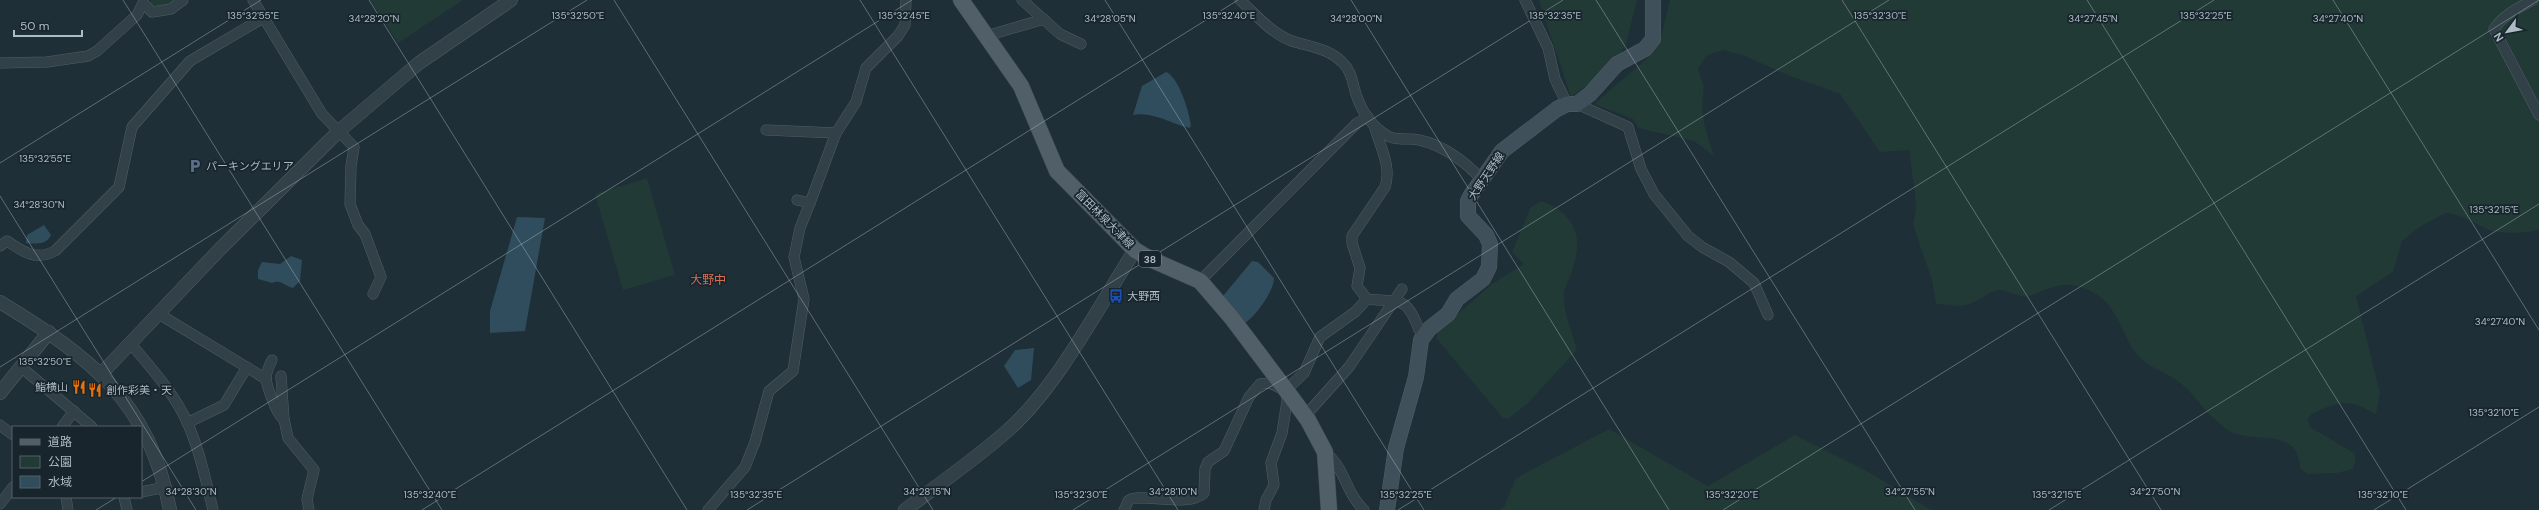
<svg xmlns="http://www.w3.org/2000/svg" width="2539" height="510" viewBox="0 0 2539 510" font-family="'DM Sans','Noto Sans JP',sans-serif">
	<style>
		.green { fill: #213a36 }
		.water { fill: #2f4d5d }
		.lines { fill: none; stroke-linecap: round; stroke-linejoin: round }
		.minor-casing { stroke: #505e65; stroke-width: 11 }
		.tertiary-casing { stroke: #505e65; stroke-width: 14 }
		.secondary-casing { stroke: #505e65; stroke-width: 16 }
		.primary-casing { stroke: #3c4951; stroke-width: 17 }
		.minor { stroke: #324047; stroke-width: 10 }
		.tertiary { stroke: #324047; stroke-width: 13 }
		.secondary { stroke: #40505a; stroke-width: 15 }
		.primary { stroke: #505f68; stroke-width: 16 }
		.ticks { fill: none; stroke: #acbbc4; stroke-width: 1; stroke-opacity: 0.45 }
		.labels { text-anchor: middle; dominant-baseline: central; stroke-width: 3.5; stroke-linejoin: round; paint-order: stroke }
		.shield { fill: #18252c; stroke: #808e96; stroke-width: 1 }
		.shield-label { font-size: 10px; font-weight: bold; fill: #acbbc4 }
		.poi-label { font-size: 11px; fill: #acbbc4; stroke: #18252c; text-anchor: start }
		.street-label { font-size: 11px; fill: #acbbc4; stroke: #18252c }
		.neighbourhood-label { font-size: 12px; fill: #d76e54; stroke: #18252c }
		.ticks-label { font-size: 10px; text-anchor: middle; fill: #acbbc4; stroke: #18252c; stroke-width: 3.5; stroke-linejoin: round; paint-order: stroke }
	</style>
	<rect width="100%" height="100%" fill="#1e2f37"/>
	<g class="green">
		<polygon points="151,0 176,0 169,5 151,5"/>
		<polygon points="370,0 463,0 398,43"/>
		<polygon points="1539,0 1637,0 1626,44 1612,66 1571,97"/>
		<path d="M1670 0H2539V229C2531 234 2498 234 2489 230 2475 224 2462 214 2446 213L2421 226 2402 241 2393 272 2356 296 2380 393 2376 414C2355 403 2346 399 2323 409 2316 412 2312 412 2308 419L2310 427 2354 453 2356 459 2353 469 2337 473 2307 474 2300 468C2299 432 2265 440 2240 435 2229 433 2220 424 2212 417 2200 406 2193 392 2179 382 2169 374 2156 370 2145 362 2117 339 2123 299 2080 287 2059 281 2047 290 2029 296 2020 299 2008 290 1999 290 1988 291 1977 303 1966 305 1957 307 1945 304 1936 304L1932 280 1913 225 1916 209 1915 194 1909 150 1880 152 1840 94 1785 74 1745 56 1723 50 1706 56 1698 69 1704 87 1702 107 1705 128 1714 156 1694 141 1638 128 1633 119 1594 104 1651 55 1661 37Z"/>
		<polygon points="647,178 675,275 623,290 595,194"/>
		<path d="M1541 201C1576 214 1584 237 1572 271 1570 278 1564 287 1564 294 1563 313 1572 331 1577 350L1527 404 1508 419 1502 417 1437 339V332L1492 284 1524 264 1512 252 1531 207Z"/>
		<polygon points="1609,429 1708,486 1795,435 1867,471 1931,510 1499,510 1504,507 1516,478"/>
	</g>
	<g class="water">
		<path d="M1166 72C1179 77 1189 112 1191 125L1190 128C1171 124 1153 111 1133 115L1142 86Z"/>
		<polygon points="517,217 545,218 525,331 490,333 490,311"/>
		<path d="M44 225 51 235C47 245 35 244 26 243L27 235Z"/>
		<path d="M291 256 302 260 300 281 293 288C284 286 281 279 272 283L258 279V270L262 262 280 264Z"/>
		<path d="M1252 261 1258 262 1274 278C1274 291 1256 316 1245 323L1223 296Z"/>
		<polygon points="1034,348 1031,380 1018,388 1004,366 1015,350"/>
	</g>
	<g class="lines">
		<defs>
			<g id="minor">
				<polyline points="253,0 322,114 354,147 351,166 350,204 358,225 365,234 381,277 373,294"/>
				<polyline points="1022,0 1060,34 1081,44"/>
				<path d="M1240 0C1255 14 1272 34 1292 41 1310 47 1328 48 1342 62 1353 72 1352 84 1357 97 1362 112 1373 127 1386 135 1396 142 1408 137 1419 140 1443 145 1466 162 1482 180"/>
				<polyline points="1525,0 1548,48 1555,79 1567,104"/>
				<path d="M2533 0C2518 8 2503 15 2494 29L2539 115"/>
				<polyline points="986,36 1044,19"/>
				<polyline points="0,63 47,62 88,56 97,51 137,15 143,3 152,12 171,9 183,0"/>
				<polyline points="1577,104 1628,127 1641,169 1654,194 1688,236 1702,247 1729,262 1754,283 1768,315"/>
				<path d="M1375 128C1380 147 1392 167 1385 187L1352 236V243L1360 268 1357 286 1367 299C1397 303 1406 293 1419 330"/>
				<polyline points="766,130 836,133 856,102 866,68 898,36 905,25 906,0"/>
				<polyline points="810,203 836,133"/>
				<path d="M0 246 7 241C23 252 36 261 55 251L119 187 132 127 190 61 263 18"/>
				<polyline points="1200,281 1357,123 1368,117"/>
				<polyline points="159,314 266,379"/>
				<path d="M131 344C151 368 175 394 188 424 200 452 206 481 213 510"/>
				<path d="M272 360C269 366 266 372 266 379 267 386 277 417 284 419"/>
				<polyline points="21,367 92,427"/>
				<polyline points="281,376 284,419 288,438 314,470 307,499 309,510"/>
				<polyline points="1286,390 1304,373 1320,337 1355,312 1367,299"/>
				<polyline points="1305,416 1349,367 1402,289"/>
				<polyline points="187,423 224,405 247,367"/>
				<polyline points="0,425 13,435"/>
				<polyline points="62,427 74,411"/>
				<path d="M1325 452C1346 469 1345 492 1364 510"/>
				<polyline points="141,492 166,487"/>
				<polyline points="66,497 68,510"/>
				<polyline points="124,497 127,510"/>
				<polyline points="0,504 13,487"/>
				<polyline points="708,510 745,467 755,442 769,391 793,371 804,299 794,257 800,228 810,203 797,200"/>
				<path d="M1124 510C1126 508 1127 503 1128 501 1138 491 1187 509 1204 493L1205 469 1208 462 1224 451 1249 397 1260 384 1270 383 1282 389"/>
				<polyline points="1264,510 1266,500 1274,485 1271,463 1282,433 1287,401 1286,391"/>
			</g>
			<g id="tertiary">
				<path d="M0 302C90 357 149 400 170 510"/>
				<polyline points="101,374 220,249 339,131 419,63 511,0"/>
				<polyline points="0,393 49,332"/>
				<path d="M905 510C939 484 974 460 1006 432 1056 389 1099 306 1135 250"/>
			</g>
			<polyline id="secondary" points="1387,510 1396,448 1416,377 1421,340 1429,329 1448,314 1457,299 1483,279 1489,267 1490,244 1486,235 1468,216 1468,201 1471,195 1502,151 1557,109 1567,104 1577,104 1590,94 1617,64 1645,49 1653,39 1653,0"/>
			<polyline id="primary" points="961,0 1021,86 1057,171 1135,250 1150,259 1200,281 1231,317 1286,390 1308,420 1325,452 1329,510"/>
		</defs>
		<use href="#minor" class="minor-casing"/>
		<use href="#tertiary" class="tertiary-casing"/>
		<use href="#secondary" class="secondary-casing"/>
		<use href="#primary" class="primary-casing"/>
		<use href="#minor" class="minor"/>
		<use href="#tertiary" class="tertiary"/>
		<use href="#secondary" class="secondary"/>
		<use href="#primary" class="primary"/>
	</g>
	<path class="ticks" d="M123 0 442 510M369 0 687 510M614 0 933 510M860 0 1178 510M1105 0 1424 510M1351 0 1669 510M1596 0 1915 510M1842 0 2161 510M2087 0 2406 510M2333 0 2539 330M0 163 261 0M0 196 196 510M0 367 587 0M141 482 912 0M96 510 117 497M422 510 1238 0M747 510 1563 0M1073 510 1889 0M1398 510 2214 0M1723 510 2539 0M2049 510 2539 204M2374 510 2539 407"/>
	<defs>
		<symbol id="parking-bare" viewBox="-9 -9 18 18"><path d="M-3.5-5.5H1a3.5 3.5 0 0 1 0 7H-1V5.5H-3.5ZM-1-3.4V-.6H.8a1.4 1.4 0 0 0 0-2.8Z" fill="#5c6f8a" stroke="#18252c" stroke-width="2.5" paint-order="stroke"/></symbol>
		<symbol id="bus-bare" viewBox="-9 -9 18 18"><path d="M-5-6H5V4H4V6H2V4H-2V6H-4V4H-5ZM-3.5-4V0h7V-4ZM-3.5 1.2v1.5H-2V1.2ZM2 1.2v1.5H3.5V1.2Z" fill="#1a4fb4" stroke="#18252c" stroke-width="2.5" paint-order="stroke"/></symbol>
		<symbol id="restaurant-bare" viewBox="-9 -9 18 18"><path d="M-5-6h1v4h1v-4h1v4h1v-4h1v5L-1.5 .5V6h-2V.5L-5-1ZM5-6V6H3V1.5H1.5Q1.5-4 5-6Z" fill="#e8710a" stroke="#18252c" stroke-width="2.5" paint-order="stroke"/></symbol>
	</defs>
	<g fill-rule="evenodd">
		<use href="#parking-bare" x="185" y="156" width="20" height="20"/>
		<use href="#bus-bare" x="1106" y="286" width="20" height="20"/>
		<use href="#restaurant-bare" x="69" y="377" width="20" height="20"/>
		<use href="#restaurant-bare" x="85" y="380" width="20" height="20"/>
	</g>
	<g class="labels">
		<rect class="shield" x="1139" y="251" width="22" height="16" rx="3"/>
		<g class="shield-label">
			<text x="1150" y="259">38</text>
		</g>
		<g class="poi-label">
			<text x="206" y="166">パーキングエリア</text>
			<text x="1127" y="296">大野西</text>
			<text x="68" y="387" text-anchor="end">鮨横山</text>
			<text x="106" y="390">創作彩美・天</text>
		</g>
		<g class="street-label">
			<text transform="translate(1486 176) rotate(-56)">大野天野線</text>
			<text transform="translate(1105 219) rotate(45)">富田林泉大津線</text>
		</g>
		<g class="neighbourhood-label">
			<text x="708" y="280">大野中</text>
		</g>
	</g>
	<g class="ticks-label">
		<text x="253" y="19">135°32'55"E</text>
		<text x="1555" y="19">135°32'35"E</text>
		<text x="2206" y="19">135°32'25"E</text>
		<text x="904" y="19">135°32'45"E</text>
		<text x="1229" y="19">135°32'40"E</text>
		<text x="1880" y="19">135°32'30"E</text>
		<text x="578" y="19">135°32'50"E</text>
		<text x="374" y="22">34°28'20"N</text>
		<text x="1110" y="22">34°28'05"N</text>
		<text x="1356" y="22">34°28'00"N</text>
		<text x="2093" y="22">34°27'45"N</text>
		<text x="2338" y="22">34°27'40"N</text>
		<text x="45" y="162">135°32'55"E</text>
		<text x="39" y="208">34°28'30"N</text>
		<text x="2494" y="213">135°32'15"E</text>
		<text x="2500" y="325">34°27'40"N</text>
		<text x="45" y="365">135°32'50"E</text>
		<text x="2494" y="416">135°32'10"E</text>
		<text x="191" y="495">34°28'30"N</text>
		<text x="927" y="495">34°28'15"N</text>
		<text x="1173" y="495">34°28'10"N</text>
		<text x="1910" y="495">34°27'55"N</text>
		<text x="2155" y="495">34°27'50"N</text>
		<text x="430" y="498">135°32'40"E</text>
		<text x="756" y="498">135°32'35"E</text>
		<text x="1081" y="498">135°32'30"E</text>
		<text x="1406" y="498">135°32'25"E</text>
		<text x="1732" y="498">135°32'20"E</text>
		<text x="2057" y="498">135°32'15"E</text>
		<text x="2383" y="498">135°32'10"E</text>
	</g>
	<rect x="12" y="426" width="130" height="72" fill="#18252c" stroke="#536169"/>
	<rect x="20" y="439" width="20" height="6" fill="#505f68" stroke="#536169"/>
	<text x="48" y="446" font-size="12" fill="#acbbc4">道路</text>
	<rect x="20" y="456" width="20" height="12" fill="#213a36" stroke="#536169"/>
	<text x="48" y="466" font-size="12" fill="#acbbc4">公園</text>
	<rect x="20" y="476" width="20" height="12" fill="#2f4d5d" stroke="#536169"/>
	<text x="48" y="486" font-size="12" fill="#acbbc4">水域</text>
	<g transform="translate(2507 32) rotate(238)" stroke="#18252c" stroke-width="3" paint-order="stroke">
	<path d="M0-3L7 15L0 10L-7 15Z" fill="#acbbc4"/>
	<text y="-6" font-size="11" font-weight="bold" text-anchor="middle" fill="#acbbc4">N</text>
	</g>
	<path d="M14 30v6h68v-6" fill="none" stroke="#acbbc4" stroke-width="2"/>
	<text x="20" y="30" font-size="12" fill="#acbbc4" stroke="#18252c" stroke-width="3" paint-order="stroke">50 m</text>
</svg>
